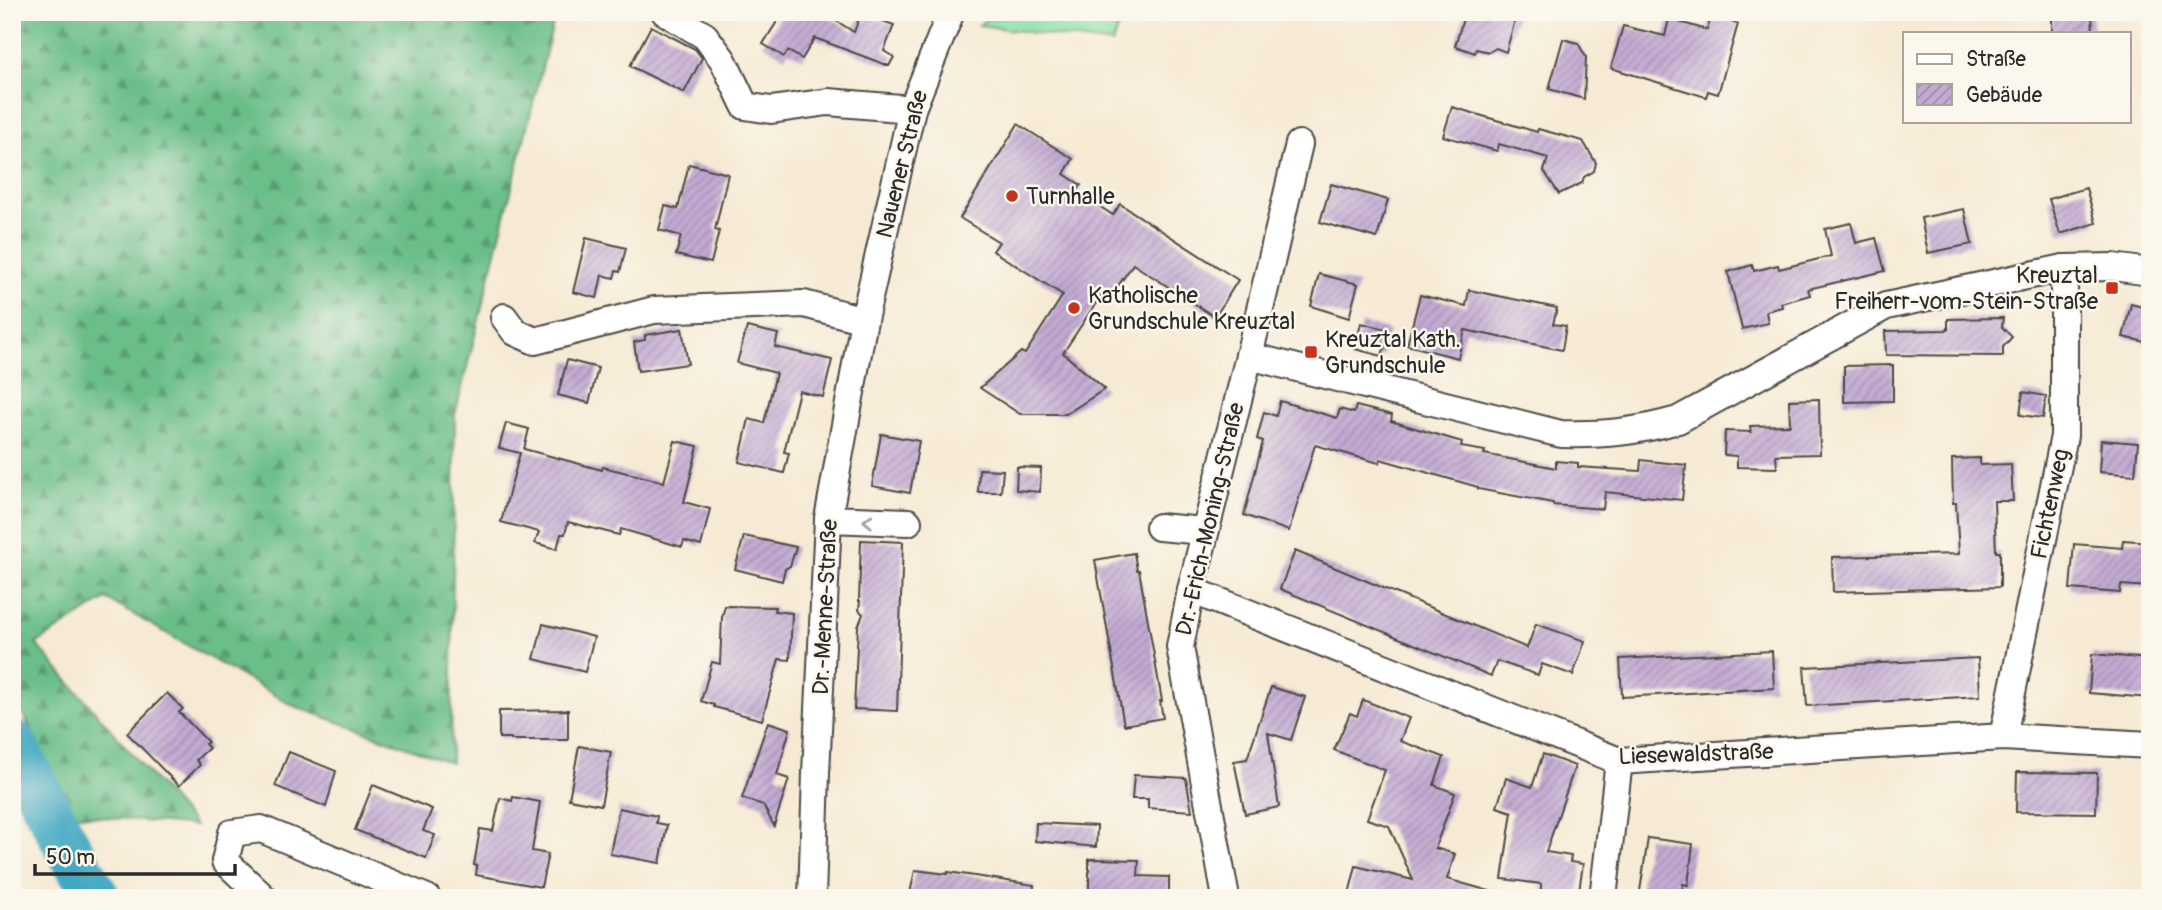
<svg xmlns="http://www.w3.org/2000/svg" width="2162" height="910" viewBox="0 0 2162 910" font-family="Pangolin,sans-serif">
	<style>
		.forest { fill: url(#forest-firs); stroke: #4b745a; stroke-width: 2 }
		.green { fill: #84dfa5; stroke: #588568; stroke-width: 2 }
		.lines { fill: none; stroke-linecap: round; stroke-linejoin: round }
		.river { stroke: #42a8c2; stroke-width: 47 }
		.building { fill: url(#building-hatch) }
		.minor-casing { stroke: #494844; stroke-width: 30 }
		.minor { stroke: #fff; stroke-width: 26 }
		.oneway { stroke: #a0a0a0 }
		.poi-dot { fill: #c8321e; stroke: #fbf7ec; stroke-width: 2.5 }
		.labels { text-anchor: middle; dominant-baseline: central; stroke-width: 5; stroke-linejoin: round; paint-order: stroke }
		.street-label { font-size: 23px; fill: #2b2b2b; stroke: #fbf7ec }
		.poi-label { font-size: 23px; fill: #2b2b2b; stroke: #fbf7ec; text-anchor: start }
	</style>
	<defs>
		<pattern id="forest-firs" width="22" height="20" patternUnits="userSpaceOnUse" patternTransform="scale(1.75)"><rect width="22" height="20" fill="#6bbe8a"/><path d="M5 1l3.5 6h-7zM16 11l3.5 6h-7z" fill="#589b71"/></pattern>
		<pattern id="building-hatch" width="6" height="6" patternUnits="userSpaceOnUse" patternTransform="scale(1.75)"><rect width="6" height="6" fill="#c3aad3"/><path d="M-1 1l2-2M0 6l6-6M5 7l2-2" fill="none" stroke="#9f8bab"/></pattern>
	</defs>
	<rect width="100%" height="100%" fill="#fbf7ec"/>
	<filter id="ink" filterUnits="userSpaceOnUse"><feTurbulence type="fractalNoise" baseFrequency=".0143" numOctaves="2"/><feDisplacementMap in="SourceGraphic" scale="14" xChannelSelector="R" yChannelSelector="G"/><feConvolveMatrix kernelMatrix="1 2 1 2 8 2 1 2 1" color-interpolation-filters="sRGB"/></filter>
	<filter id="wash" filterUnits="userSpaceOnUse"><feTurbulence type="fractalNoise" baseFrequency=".00686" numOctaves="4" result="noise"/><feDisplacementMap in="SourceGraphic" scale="28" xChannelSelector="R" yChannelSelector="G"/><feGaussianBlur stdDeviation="1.57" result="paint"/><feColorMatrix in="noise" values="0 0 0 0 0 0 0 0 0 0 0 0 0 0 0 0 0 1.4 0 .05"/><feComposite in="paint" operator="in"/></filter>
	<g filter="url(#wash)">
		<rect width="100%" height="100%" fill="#f6ead4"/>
		<polygon class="forest" points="12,12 556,12 455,415 451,763 294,706 106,599 36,644 195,826 72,814 12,692"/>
		<polygon class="green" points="994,12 1123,12 1112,44 979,25"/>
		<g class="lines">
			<polyline class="river" points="12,743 62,836 97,898"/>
		</g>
		<g id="blocks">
			<g class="building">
				<polygon points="783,12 822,12 854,32 861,13 894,25 884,51 894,57 889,66 815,38 802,59 788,51 784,57 763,44"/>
				<polygon points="1465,12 1500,12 1516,17 1506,52 1496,48 1489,52 1476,49 1475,53 1455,46"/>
				<polygon points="2052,12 2092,12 2093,33 2052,33"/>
				<polygon points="1712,15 1738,24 1718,94 1708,91 1706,97 1611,68 1623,26 1665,36 1669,19 1707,30"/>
				<polygon points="651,26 695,49 702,58 684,93 630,66"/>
				<polygon points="1563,39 1578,43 1586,57 1584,99 1549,89"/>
				<polygon points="1452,107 1537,132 1538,129 1583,141 1596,163 1594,171 1584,177 1582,183 1559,194 1544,171 1548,158 1499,144 1497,151 1443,136"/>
				<polygon points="1018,124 1073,159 1064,174 1081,185 1077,192 1113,215 1120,204 1238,280 1215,317 1133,264 1110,298 1102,294 1063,353 1105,389 1066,414 1020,414 980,388 1021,352 1025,354 1063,295 993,251 999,242 960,218"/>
				<polygon points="689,164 728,174 715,230 719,231 711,263 676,255 681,236 659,230 665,206 678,209"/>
				<polygon points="1331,184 1388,200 1377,238 1320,222"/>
				<polygon points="2086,188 2096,223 2060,234 2049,199"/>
				<polygon points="1964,209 1972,244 1928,253 1921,218"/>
				<polygon points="1851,223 1856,243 1876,238 1885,271 1808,289 1810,295 1781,303 1782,307 1766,311 1768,323 1742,329 1728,272 1752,265 1754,271 1778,265 1779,269 1831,256 1825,229"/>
				<polygon points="586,238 626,248 620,272 616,271 614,278 602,275 597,298 573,292"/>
				<polygon points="1319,274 1358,284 1349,318 1311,306"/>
				<polygon points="1469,290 1557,308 1553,324 1566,326 1562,350 1465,330 1458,358 1407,345 1420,295 1466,306"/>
				<polygon points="2131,304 2150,309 2150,343 2123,337"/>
				<polygon points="2003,318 2002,327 2012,337 2003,347 2003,356 1886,355 1885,331 1948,330 1948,319"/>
				<polygon points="1361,323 1389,330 1382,356 1355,349"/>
				<polygon points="747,327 778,334 775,347 832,360 823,397 799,391 784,452 789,453 784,473 739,462 749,419 764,423 776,373 737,363"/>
				<polygon points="682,329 688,364 638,371 634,342 645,340 645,335"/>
				<polygon points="567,360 598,368 589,403 558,395"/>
				<polygon points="1893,365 1893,401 1844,402 1844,366"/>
				<polygon points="2023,392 2046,396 2043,418 2020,415"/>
				<polygon points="1819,399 1820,454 1776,455 1777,468 1737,467 1737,456 1724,455 1725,431 1751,432 1750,426 1790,425 1789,400"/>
				<polygon points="1280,401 1337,418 1340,409 1354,413 1356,406 1392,415 1391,421 1462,442 1461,447 1485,451 1484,454 1556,468 1556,461 1578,463 1578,467 1640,471 1641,460 1686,465 1682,500 1605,492 1603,509 1553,505 1553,503 1478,489 1478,487 1380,459 1379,463 1315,445 1289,531 1244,515 1263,441 1257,439 1264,412 1276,416"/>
				<polygon points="506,423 529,429 524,449 602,470 603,467 664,482 675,441 698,446 684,502 710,509 701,546 684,541 682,547 621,529 619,535 568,522 565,534 561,534 557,549 535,543 539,532 501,522 520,453 499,448"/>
				<polygon points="881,434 919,441 910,493 872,486"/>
				<polygon points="2101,440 2138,443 2135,475 2099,472"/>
				<polygon points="1980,458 1980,465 2011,464 2013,501 1994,501 1996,552 2000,552 2000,587 1833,592 1832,557 1959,554 1956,503 1953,503 1952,459"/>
				<polygon points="1017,467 1041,468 1040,492 1016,490"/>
				<polygon points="979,469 1003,470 1001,492 978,492"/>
				<polygon points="744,536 796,547 790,566 785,569 782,581 735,569"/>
				<polygon points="861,540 903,542 897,711 854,709 858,627 863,614 859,610 860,601 859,601"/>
				<polygon points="2123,540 2150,542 2150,587 2121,585 2120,593 2070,589 2074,544 2122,548"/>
				<polygon points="1295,551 1527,648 1536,624 1585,641 1573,675 1542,664 1538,675 1497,661 1491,676 1280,589"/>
				<polygon points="1134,553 1137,570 1139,570 1162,701 1160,701 1163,718 1124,725 1095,560"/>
				<polygon points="725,606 775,607 774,611 792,613 790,660 779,659 762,720 714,707 714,705 701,701 712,662 720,664 722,617"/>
				<polygon points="543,624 594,637 585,672 534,659"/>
				<polygon points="1772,651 1774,688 1622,697 1620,659"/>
				<polygon points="2092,654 2150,659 2150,698 2089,693"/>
				<polygon points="1978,658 1980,696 1807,706 1804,667"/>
				<polygon points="1271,687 1305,697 1291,740 1268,733 1279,807 1245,814 1234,761 1247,759"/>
				<polygon points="167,693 183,709 179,712 208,742 205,744 209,748 196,760 200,765 179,786 127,733"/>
				<polygon points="1363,700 1409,718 1400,741 1444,757 1434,785 1455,793 1435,848 1455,854 1447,879 1493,892 1492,898 1348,898 1356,866 1413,880 1389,826 1367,819 1385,770 1334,750 1350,713 1357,716"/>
				<polygon points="568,710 568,740 511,740 511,738 499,738 499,711"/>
				<polygon points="768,722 790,729 777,775 789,779 774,826 763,805 742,798"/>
				<polygon points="579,746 611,752 601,805 569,799"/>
				<polygon points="289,752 336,771 326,807 275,786"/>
				<polygon points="1543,754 1575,766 1546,852 1571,856 1570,862 1583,864 1578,897 1541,891 1541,884 1502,879 1512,812 1497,807 1506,778 1532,787"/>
				<polygon points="2017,772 2097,773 2096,813 2016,812"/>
				<polygon points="1134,775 1186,778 1192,811 1148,808 1148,799 1132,799"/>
				<polygon points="373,785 432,809 423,831 435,835 426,858 355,830"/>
				<polygon points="513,797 540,802 532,851 548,854 541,887 476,875 477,866 474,865 480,829 493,831 500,798 512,801"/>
				<polygon points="619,808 657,816 656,823 667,825 660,863 610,854"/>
				<polygon points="1036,823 1097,826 1096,847 1035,841"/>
				<polygon points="1648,838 1693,844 1688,885 1683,884 1681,898 1639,898"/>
				<polygon points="1089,859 1139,860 1138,876 1169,877 1169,898 1089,898"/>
				<polygon points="915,870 948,874 948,872 1034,885 1033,898 909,898"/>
			</g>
		</g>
	</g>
	<g filter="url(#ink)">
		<use href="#blocks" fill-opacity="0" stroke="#494844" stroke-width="2"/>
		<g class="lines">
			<defs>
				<g id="minor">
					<polyline points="665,12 705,36 723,60 745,106 771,110 828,102 912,109"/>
					<polyline points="504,317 515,332 535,341 654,310 804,304 864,320"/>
					<path d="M1249 356 1561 434C1605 435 1635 432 1678 420L1886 306 2064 268 2113 267 2150 272"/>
					<polyline points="828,519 908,522"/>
					<polyline points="1159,527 1204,531"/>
					<polyline points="1191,590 1619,761 2003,737 2150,745"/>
					<polyline points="2003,737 2064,436 2064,268"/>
					<polyline points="264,898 225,861 232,833 261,829 427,898"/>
					<polyline points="812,898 816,773 828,519 864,320 912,109 951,12"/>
					<polyline points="1226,898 1180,647 1191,590 1249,356 1299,144"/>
					<polyline points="1603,898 1619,761"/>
				</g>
			</defs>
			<use href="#minor" class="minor-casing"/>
			<use href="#minor" class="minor"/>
		</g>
		<defs><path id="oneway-chevron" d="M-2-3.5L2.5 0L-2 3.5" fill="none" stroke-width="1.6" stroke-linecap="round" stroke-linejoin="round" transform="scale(1.75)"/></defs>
		<use class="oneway" href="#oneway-chevron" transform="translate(868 521) rotate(-178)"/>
	</g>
	<g class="poi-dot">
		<circle cx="1012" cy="196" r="7"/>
		<rect x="2105" y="281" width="14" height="14" rx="3.5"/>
		<circle cx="1074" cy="308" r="7"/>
		<rect x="1304" y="345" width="14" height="14" rx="3.5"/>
	</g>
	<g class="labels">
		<g class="street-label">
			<text transform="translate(902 164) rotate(-76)">Nauener Straße</text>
			<text transform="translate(2050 504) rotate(-78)">Fichtenweg</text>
			<text transform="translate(1210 519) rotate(-77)">Dr.-Erich-Moning-Straße</text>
			<text transform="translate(825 607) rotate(-87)">Dr.-Menne-Straße</text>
			<text transform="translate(1696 754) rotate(-2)">Liesewaldstraße</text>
		</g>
		<g class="poi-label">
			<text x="1026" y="196">Turnhalle</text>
			<text x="2098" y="275" text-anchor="end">Kreuztal<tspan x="2098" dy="26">Freiherr-vom-Stein-Straße</tspan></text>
			<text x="1088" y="295">Katholische<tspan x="1088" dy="26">Grundschule Kreuztal</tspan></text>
			<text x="1325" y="339">Kreuztal Kath.<tspan x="1325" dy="26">Grundschule</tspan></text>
		</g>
	</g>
	<rect width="2162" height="910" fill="none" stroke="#fbf7ec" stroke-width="42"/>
	<rect x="1903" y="32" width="228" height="91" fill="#fbf7ec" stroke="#a8a59f" stroke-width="2"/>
	<rect x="1917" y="54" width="35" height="10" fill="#ffffff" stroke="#a8a59f" stroke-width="2"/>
	<text x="1966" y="66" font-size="21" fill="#2b2b2b">Straße</text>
	<rect x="1917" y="84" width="35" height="21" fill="url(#building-hatch)" stroke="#a8a59f" stroke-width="2"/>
	<text x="1966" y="102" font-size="21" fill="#2b2b2b">Gebäude</text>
	<path d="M35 864v10h200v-10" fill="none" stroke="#2b2b2b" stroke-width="3.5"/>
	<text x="46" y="864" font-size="21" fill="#2b2b2b" stroke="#fbf7ec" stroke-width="5" paint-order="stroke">50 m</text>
</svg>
